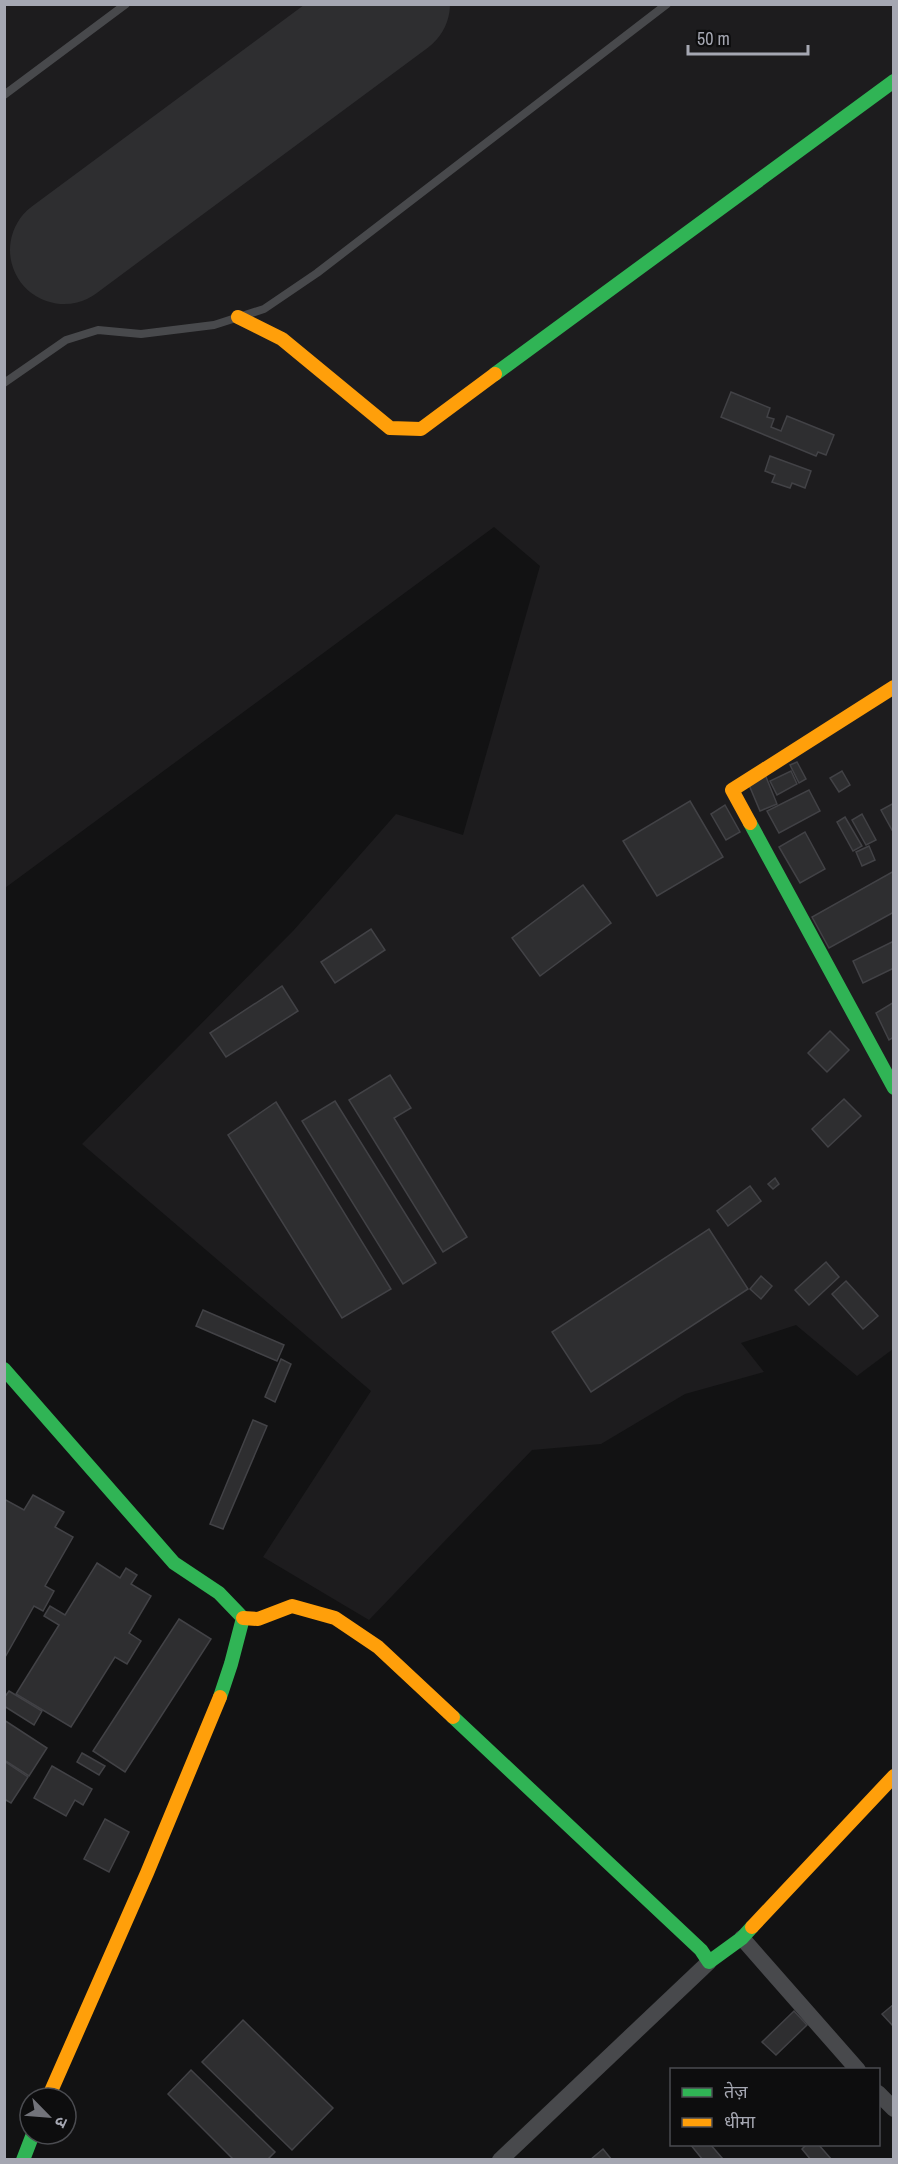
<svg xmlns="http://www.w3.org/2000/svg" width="898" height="2164" viewBox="0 0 898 2164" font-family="'Archivo Narrow','Noto Sans Devanagari',sans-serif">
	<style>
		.built { fill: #1d1c1e }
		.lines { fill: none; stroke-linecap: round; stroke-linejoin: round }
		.runway { stroke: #2e2e30; stroke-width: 108 }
		.building { fill: #2e2e30; stroke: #424246; stroke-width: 1.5 }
		.lane { stroke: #48494c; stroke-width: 8 }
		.street { stroke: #48494c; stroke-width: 16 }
		.fast { stroke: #30b455; stroke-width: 14 }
		.slow { stroke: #ff9f0a; stroke-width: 14 }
	</style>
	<rect width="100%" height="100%" fill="#121213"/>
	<polygon class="built" points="5,5 893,5 893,1349 857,1376 796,1325 741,1343 764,1372 685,1394 601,1444 532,1450 369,1620 263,1557 371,1391 82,1144 293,931 396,814 463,835 540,566 494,527 5,888"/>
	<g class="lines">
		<polyline class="runway" points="64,250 396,4"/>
	</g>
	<g class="building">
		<polygon points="731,392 770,408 767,417 774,419 771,427 781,431 787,416 834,435 826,455 818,452 816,456 721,417"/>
		<polygon points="770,456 811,471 805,488 792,483 790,488 772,482 775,475 765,471"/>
		<polygon points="797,762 806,779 799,783 790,765"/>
		<polygon points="791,771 797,784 777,795 770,781"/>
		<polygon points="842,771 850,785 839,792 830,778"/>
		<polygon points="764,772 777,804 760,811 747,780"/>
		<polygon points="809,790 820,811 779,833 767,811"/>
		<polygon points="690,801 723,857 657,896 623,841"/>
		<polygon points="894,803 894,829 892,830 881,810"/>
		<polygon points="725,805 740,832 726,840 711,814"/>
		<polygon points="862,814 876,840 866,845 852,820"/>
		<polygon points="845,817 862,846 853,851 837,822"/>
		<polygon points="805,832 825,869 800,883 779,847"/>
		<polygon points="869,846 875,860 862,866 856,852"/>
		<polygon points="894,871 894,912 829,948 812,917"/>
		<polygon points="583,885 611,923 540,976 512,938"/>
		<polygon points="371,929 385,950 335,983 321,962"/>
		<polygon points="894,941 894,968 863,983 853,961"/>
		<polygon points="282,986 298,1011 226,1057 210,1033"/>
		<polygon points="894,1002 894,1037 889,1040 876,1013"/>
		<polygon points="830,1031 849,1050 827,1072 808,1053"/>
		<polygon points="390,1075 411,1108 394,1118 467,1237 443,1252 349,1100"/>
		<polygon points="844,1099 861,1116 828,1147 812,1129"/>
		<polygon points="335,1101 436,1263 403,1284 302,1121"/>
		<polygon points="276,1102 391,1289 342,1318 228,1135"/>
		<polygon points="775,1178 779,1184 773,1189 768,1184"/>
		<polygon points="750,1186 761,1201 728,1226 717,1211"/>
		<polygon points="709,1229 748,1289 591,1392 552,1332"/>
		<polygon points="826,1262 839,1277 809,1305 795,1290"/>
		<polygon points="761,1276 772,1286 761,1299 750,1289"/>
		<polygon points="846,1281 878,1316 863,1329 832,1294"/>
		<polygon points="203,1310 284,1345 277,1361 196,1326"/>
		<polygon points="281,1359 291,1364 275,1402 265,1397"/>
		<polygon points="253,1420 267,1426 223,1529 210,1524"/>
		<polygon points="33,1495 64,1512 55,1527 73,1537 45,1586 54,1591 43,1611 34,1606 4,1659 4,1499 24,1510"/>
		<polygon points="97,1563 120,1578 126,1568 137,1575 131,1584 151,1596 129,1633 141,1641 127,1664 115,1657 71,1727 16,1694 59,1625 44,1616 50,1606 65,1615"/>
		<polygon points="179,1619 211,1639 125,1772 93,1751"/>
		<polygon points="9,1691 42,1711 34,1725 4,1706 4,1698"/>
		<polygon points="4,1720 47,1748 29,1776 4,1760"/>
		<polygon points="82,1753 105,1766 99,1775 77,1762"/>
		<polygon points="4,1761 28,1777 11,1803 4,1799"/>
		<polygon points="52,1766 92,1789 83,1805 75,1800 66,1816 34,1798"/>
		<polygon points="105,1819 129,1832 109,1872 84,1859"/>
		<polygon points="894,2004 894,2027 882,2014"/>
		<polygon points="794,2011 807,2025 776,2055 762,2042"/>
		<polygon points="243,2020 333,2108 292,2150 202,2062"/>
		<polygon points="191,2070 275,2152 267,2160 234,2160 168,2094"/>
		<polygon points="690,2144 710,2144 723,2159 703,2160"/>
		<polygon points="807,2144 818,2144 832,2160 811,2160 802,2149"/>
		<polygon points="603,2149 612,2160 590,2160"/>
	</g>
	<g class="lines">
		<g class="lane">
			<polyline points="4,95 126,4"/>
			<polyline points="4,383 66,340 98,330 141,334 214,325 264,309 317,273 667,4"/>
		</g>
		<g class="street">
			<polyline points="742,1938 858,2070"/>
			<polyline points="878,2093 894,2109"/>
			<polyline points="500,2160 709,1962"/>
		</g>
		<g class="fast">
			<polyline points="495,374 894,81"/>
			<polyline points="750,823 894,1088"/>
			<polyline points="4,1369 174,1563 219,1593 243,1618 231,1664 220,1697"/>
			<polyline points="453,1717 701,1950 709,1962 742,1938 752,1927"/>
			<polyline points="23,2160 33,2134"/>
		</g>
		<g class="slow">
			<polyline points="238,317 282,339 390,428 421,429 495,374"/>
			<polyline points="750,823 732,790 894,687"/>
			<polyline points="243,1618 258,1619 292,1606 335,1618 378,1647 453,1717"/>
			<polyline points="752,1927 894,1776"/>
			<polyline points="48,2098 147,1873 220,1697"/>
		</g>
	</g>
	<rect width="898" height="2164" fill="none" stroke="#a5a7b2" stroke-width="12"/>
	<rect x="670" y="2068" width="210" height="78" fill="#0d0d0e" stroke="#4a4b50" stroke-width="1.5"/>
	<rect x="682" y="2088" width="30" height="9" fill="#30b455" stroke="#4a4b50" stroke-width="1.5"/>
	<text x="724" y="2098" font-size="18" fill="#a5a7b2">तेज़</text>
	<rect x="682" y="2118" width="30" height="9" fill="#ff9f0a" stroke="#4a4b50" stroke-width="1.5"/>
	<text x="724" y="2128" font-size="18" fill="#a5a7b2">धीमा</text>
	<g transform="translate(48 2116) rotate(115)"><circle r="28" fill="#0d0d0e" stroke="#4a4b50" stroke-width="1.5"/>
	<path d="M0-4.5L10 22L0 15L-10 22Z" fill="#72737a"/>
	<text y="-9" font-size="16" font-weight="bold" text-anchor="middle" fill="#a5a7b2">उ</text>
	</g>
	<path d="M688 45v9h120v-9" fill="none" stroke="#a5a7b2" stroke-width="3"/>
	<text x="697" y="45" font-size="18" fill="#a5a7b2" stroke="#0d0d0e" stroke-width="4.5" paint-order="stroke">50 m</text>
</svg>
